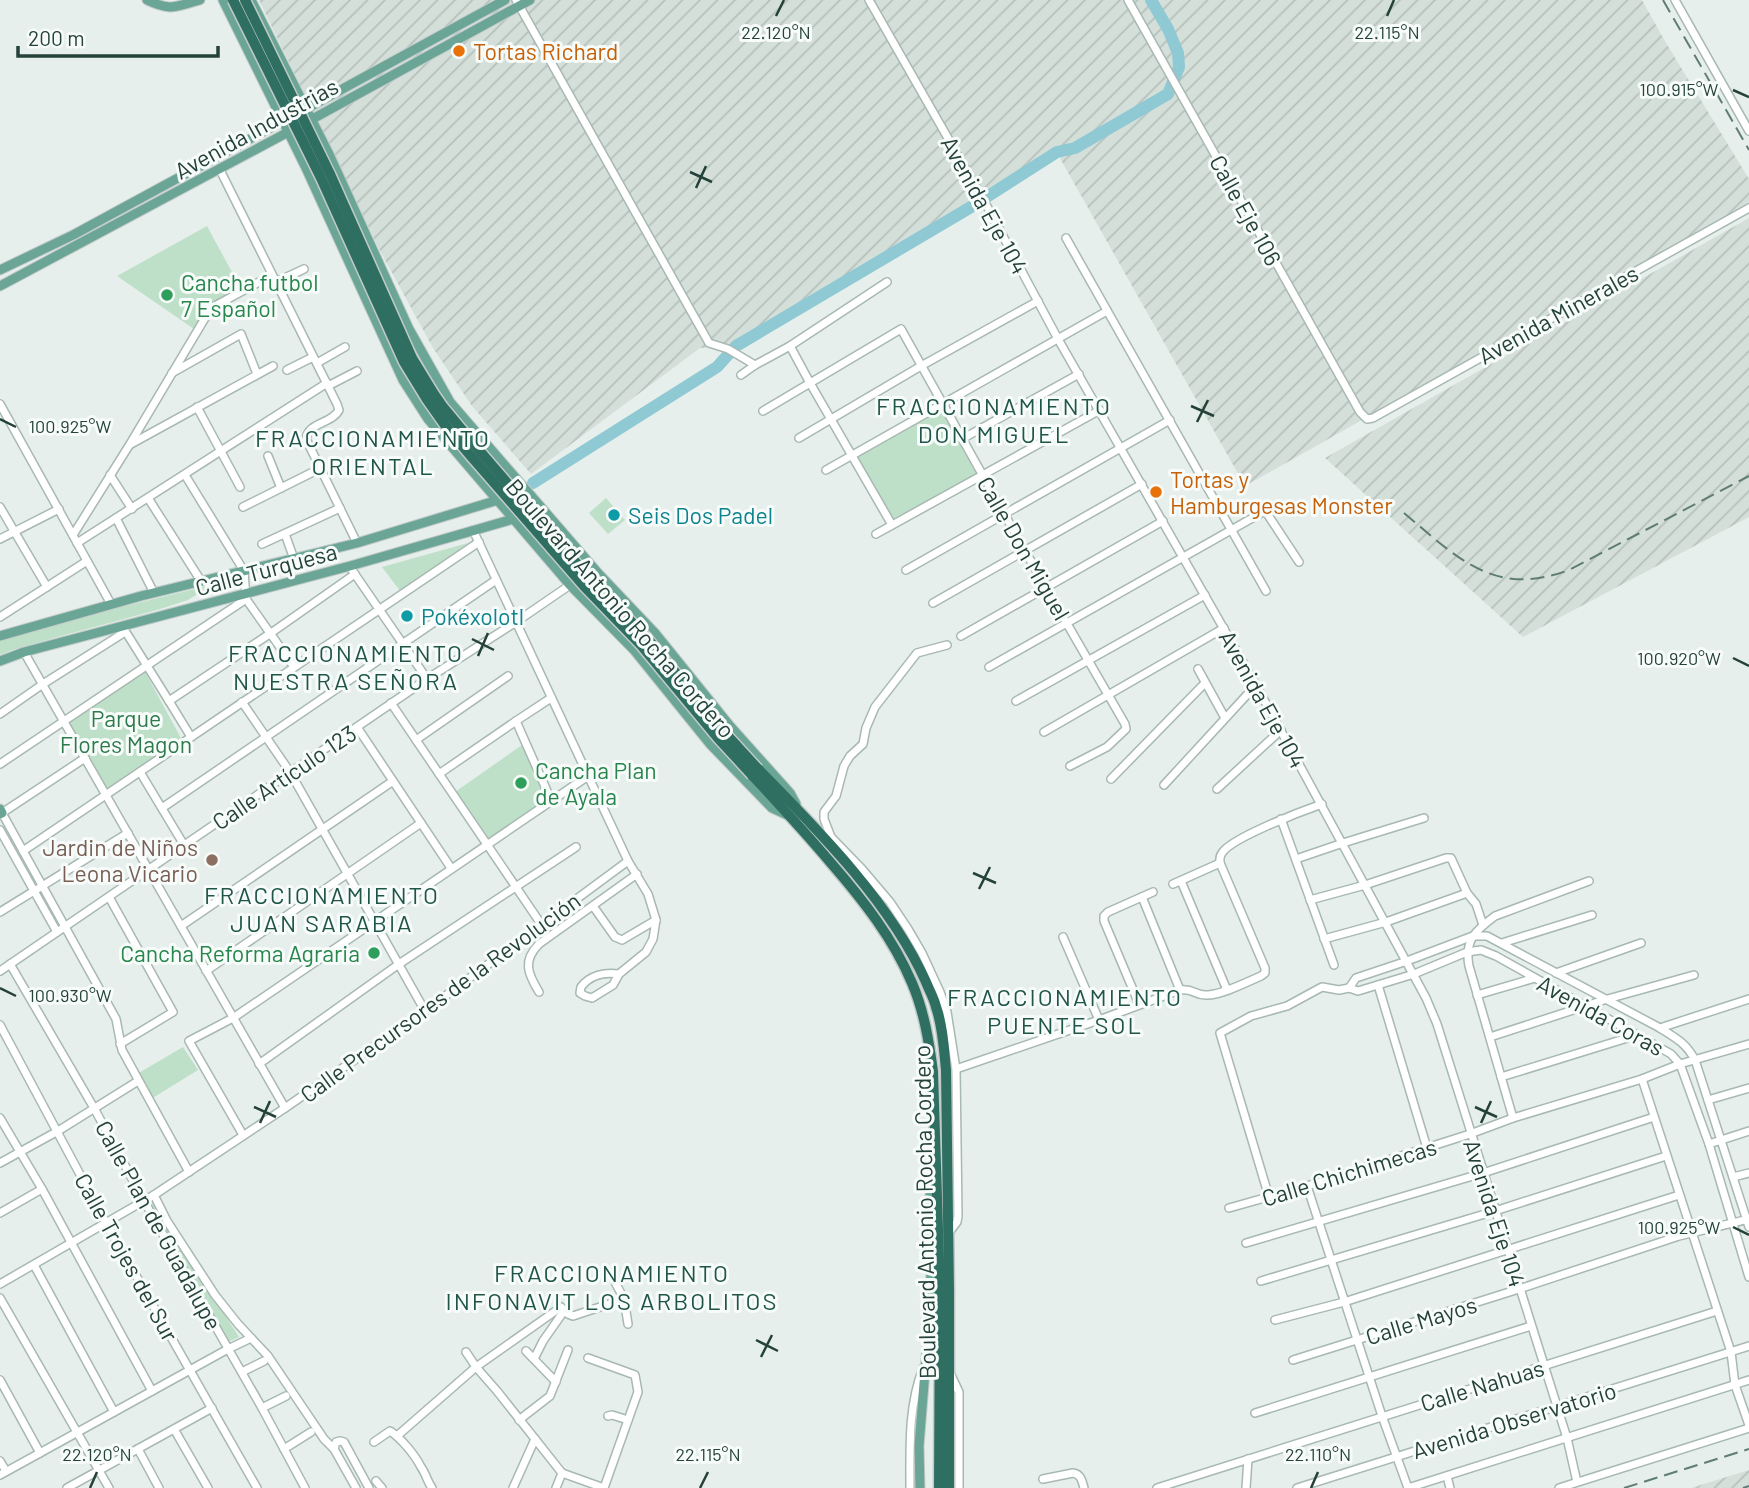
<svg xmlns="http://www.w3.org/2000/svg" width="1749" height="1488" viewBox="0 0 1749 1488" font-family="Barlow,sans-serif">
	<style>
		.industrial { fill: url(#industrial-furrows) }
		.green { fill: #bfe0c8 }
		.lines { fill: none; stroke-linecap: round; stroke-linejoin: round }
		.river { stroke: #8ec9d4; stroke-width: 12 }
		.minor-casing { stroke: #a8b8b2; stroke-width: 10 }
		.major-casing { stroke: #c2cac8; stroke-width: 11 }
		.highway-casing { stroke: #c2cac8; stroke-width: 13 }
		.minor { stroke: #fff; stroke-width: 7 }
		.major { stroke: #6aa596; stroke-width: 9 }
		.highway { stroke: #2f6f62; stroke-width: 10 }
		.rail { stroke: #5f7d75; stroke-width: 2; stroke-dasharray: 14 7; stroke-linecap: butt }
		.highway-bridge-casing { stroke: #c2cac8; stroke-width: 13; stroke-linecap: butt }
		.highway-bridge { stroke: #2f6f62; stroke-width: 10 }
		.ticks { fill: none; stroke: #24423a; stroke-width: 2.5 }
		.food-dot { fill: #e8710a; stroke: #f7fbf9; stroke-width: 2.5 }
		.leisure-dot { fill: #2e9e5b; stroke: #f7fbf9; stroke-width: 2.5 }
		.culture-dot { fill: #0f9aa8; stroke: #f7fbf9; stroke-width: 2.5 }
		.education-dot { fill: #8d6e63; stroke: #f7fbf9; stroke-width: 2.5 }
		.labels { text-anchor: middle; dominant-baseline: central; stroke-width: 6; stroke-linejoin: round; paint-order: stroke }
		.food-label { font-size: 23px; fill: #c56008; stroke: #f7fbf9; text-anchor: start }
		.street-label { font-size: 23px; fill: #24423a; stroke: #f7fbf9 }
		.leisure-label { font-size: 23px; fill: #27864d; stroke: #f7fbf9; text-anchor: start }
		.culture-label { font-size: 23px; fill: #0d838f; stroke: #f7fbf9; text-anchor: start }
		.park-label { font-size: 23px; fill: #2d7a4b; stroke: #f7fbf9 }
		.education-label { font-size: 23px; fill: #785e54; stroke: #f7fbf9; text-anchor: end }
		.neighbourhood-label { font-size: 24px; letter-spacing: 2px; fill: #1f5548; stroke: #f7fbf9 }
		.ticks-label { font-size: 18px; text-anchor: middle; fill: #24423a; stroke: #f7fbf9; stroke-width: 6; stroke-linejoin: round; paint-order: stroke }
	</style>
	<defs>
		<pattern id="industrial-furrows" width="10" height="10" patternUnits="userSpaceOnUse" patternTransform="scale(1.75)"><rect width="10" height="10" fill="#d4dfda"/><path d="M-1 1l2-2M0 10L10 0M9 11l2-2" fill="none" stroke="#b6c1bc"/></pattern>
	</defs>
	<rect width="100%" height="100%" fill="#e6efeb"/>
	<g class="industrial">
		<polygon points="259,0 1642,0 1666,43 1749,179 1749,205 1559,309 1245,486 1057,153 971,207 736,346 700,348 531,474 472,406 433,348 379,249"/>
		<polygon points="1749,218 1749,517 1523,637 1325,458"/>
		<polygon points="1749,1470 1749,1488 1691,1488"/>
	</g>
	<g class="green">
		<polygon points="207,226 241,289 208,307 194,329 117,276"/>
		<polygon points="940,408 977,475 893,519 852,455"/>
		<polygon points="606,498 625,520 608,534 589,513"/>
		<polygon points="468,543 401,592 382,567"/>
		<path d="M238 578 241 584 196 595 188 600 157 610 61 636 12 650 0 655V641C78 615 159 599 238 578Z"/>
		<polygon points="145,672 182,740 107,793 68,723"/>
		<polygon points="522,745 548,799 487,840 455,792"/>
		<polygon points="183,1047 198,1070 151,1099 137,1074"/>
		<polygon points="153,1202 239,1337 228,1342 149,1204"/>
	</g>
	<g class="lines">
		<polyline class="river" points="533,483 717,367 736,346 971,207 1057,152 1075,148 1168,94 1179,67 1178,53 1168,29 1151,0"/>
		<defs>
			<g id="minor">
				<polyline points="516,0 709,343 728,349 755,365"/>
				<polyline points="869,0 989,210 1058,339 1256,685 1426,998 1437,1024 1567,1438 1577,1482"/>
				<polyline points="1128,0 1360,412 1367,419 1373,418 1749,208"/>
				<polyline points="1675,0 1749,131"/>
				<path d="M220 170 337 404 339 410C332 424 308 422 306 439L357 543"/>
				<polyline points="1066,238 1266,591"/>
				<polyline points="276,282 304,269"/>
				<polyline points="790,346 810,383 892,525"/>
				<polyline points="317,363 345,347"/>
				<polyline points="287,370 313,357"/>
				<polyline points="172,373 241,334 257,374"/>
				<polyline points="741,375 755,365 790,346 887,282"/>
				<polyline points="328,386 357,371"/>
				<polyline points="0,404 111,604"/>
				<polyline points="197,407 240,487"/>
				<polyline points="763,411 901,329 1025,551 1125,724 1126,729 1107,747 1070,766"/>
				<polyline points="799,438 921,366 1038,301"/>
				<polyline points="962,439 1079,374"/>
				<polyline points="131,444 273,366"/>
				<polyline points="268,456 281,488"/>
				<polyline points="826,470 1107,311"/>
				<polyline points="110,475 132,509"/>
				<polyline points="185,475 244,571 246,599 294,667"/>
				<polyline points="148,498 201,581"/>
				<polyline points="0,507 47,587"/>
				<polyline points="243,507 321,468"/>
				<polyline points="116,518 154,593"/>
				<path d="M473 530 628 861 648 894 656 920 653 939 646 952 619 974 613 985 592 998 585 996 580 993 581 987C590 975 605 972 619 974"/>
				<polyline points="285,534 294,559"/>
				<polyline points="876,534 1100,410"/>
				<polyline points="73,535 130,444 211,308 272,275"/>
				<polyline points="0,539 59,509"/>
				<polyline points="77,543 327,383"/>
				<polyline points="262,544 340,508"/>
				<polyline points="352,570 427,679"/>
				<polyline points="906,570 1170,420"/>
				<polyline points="933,603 1142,484"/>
				<polyline points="0,617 87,561"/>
				<polyline points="124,629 169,701 191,737"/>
				<polyline points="961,636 1163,521"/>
				<polyline points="947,645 917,653 875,707 866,728 863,744 850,756 844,766 836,796 824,812 824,819 831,837 862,869 890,902 908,929 922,953 940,992 947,1012 956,1069 958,1216 957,1222 948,1234"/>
				<polyline points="24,652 285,1108"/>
				<polyline points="989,667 1263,512 1266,512 1299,562"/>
				<polyline points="1198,669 1225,718"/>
				<polyline points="169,701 271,633 355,574"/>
				<polyline points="1016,701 1205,595"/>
				<polyline points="242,702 290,772 425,1011"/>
				<polyline points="391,703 541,924"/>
				<polyline points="0,714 43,684 125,632"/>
				<polyline points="516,721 551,800"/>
				<polyline points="357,727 451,868"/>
				<polyline points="1044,732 1224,628"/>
				<polyline points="416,740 508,676"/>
				<polyline points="85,758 2,813 116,1019 122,1050 189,1172"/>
				<polyline points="0,764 246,599"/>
				<polyline points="140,772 184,845"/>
				<polyline points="439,774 516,721 551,698"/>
				<polyline points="1111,779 1205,683"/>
				<polyline points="1164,785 1256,685"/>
				<polyline points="1217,789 1281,730"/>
				<polyline points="162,808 496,580"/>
				<polyline points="1281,819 1334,965"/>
				<polyline points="0,830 57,932"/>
				<polyline points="23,851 479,542"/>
				<polyline points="1296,859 1343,843 1424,818"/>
				<polyline points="1181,881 1227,990"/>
				<polyline points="1173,884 1220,863"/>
				<polyline points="109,897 173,1012 120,1044"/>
				<polyline points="1142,897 1180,990"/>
				<polyline points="1310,900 1365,885 1446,858 1451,858 1467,893 1476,904 1483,925"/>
				<polyline points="593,906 615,937 622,940 656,920"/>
				<polyline points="0,912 128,833"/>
				<polyline points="181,926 393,781"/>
				<polyline points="1063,937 1099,1020"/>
				<polyline points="1324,939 1386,922 1467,893"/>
				<polyline points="1502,943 1592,915"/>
				<polyline points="10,964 94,1108 144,1201 262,1408 305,1488"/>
				<polyline points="0,971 427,679 516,622 570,585"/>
				<polyline points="206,971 421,823"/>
				<polyline points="1556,973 1641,943"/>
				<polyline points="1378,985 1427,1148"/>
				<path d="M1349 988 1356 978 1407 961 1473 936H1487L1660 1028C1676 1038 1686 1043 1695 1060L1749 1227"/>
				<path d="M539 992C528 974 522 961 539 944L637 874"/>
				<polyline points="1477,995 1535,978"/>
				<polyline points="1139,1004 1104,921 1104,916 1108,912 1153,892"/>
				<polyline points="0,1025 106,1223 257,1488"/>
				<polyline points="1660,1028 1749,999"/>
				<polyline points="1490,1037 1604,1000 1694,975"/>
				<polyline points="259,1064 399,964 576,847"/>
				<path d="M956 1069 1099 1020 1180 990C1194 988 1195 996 1207 995 1222 995 1247 982 1261 976L1265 973V968L1220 863C1220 859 1219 857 1222 853 1231 838 1302 811 1322 804"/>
				<polyline points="1501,1077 1637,1035"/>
				<polyline points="1642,1079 1731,1352 1735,1385 1749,1425"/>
				<polyline points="1708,1100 1749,1088"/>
				<polyline points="0,1118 42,1189 152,1391"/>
				<path d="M1513 1118 1469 966C1464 940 1476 930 1495 916L1589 881"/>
				<polyline points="243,1135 189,1041 233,1018 588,776"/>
				<polyline points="1709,1144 1749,1131"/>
				<polyline points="0,1163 58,1131 138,1081"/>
				<polyline points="1733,1177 1749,1173"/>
				<polyline points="1307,1186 1382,1416 1408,1488 1749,1380"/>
				<polyline points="154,1195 167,1221 215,1295 238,1324 268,1356 324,1439 334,1449"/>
				<polyline points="1269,1197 1220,1033 1251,1016 1287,1006 1322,987 1339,990 1349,988 1358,991 1414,974 1467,952 1481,950 1496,956 1671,1054 1680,1064 1709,1144 1749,1277"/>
				<polyline points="1229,1208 1307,1186 1470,1134 1513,1118 1642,1079 1680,1064 1749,1044"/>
				<polyline points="0,1213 42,1189"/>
				<polyline points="1246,1243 1483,1173 1654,1117"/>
				<polyline points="34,1265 114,1412"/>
				<polyline points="1261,1281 1495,1211 1666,1156"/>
				<polyline points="0,1284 154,1195 285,1108 425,1011 628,861"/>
				<polyline points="616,1284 624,1299 628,1324"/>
				<polyline points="0,1298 109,1488"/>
				<polyline points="1275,1320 1344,1302 1679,1195"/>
				<polyline points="526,1351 556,1382"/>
				<polyline points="466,1352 476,1367 497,1391 562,1473"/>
				<polyline points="588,1358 635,1375 638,1392 604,1488"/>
				<polyline points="534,1359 543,1341 564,1311"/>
				<polyline points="1293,1360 1519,1289 1679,1236 1749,1219"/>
				<polyline points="242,1372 264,1361"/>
				<polyline points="951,1375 959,1392 959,1488"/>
				<polyline points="0,1380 40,1453"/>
				<polyline points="262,1408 286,1396"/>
				<polyline points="1255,1413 1531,1326"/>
				<polyline points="608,1416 612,1415 628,1420"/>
				<polyline points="519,1420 550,1396 568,1350"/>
				<polyline points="174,1429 208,1488"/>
				<polyline points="397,1436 476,1367 561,1307 568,1314 573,1316 624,1299"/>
				<path d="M374 1442 390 1431C401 1438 415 1455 421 1467 426 1474 427 1481 432 1488"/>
				<polyline points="138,1449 159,1488"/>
				<polyline points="284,1449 311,1432"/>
				<polyline points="0,1461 6,1471"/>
				<polyline points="562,1473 604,1488"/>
				<polyline points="0,1475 228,1349 251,1338"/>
				<polyline points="1447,1476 1450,1488"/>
				<path d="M1043 1479 1073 1473C1081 1474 1082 1481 1084 1488"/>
				<polyline points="376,1481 382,1488"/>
				<polyline points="67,1488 212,1408"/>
				<polyline points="356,1488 334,1449 336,1442 340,1441 344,1442 369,1488"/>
				<polyline points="513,1488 535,1439"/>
				<polyline points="556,1488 562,1473"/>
				<path d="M910 1488C910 1447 908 1407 923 1368"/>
				<polyline points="1157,1488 1717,1311"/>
				<polyline points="1246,1488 1248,1459"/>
				<polyline points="1297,1488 1749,1346"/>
				<polyline points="1559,1488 1749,1428"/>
			</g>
			<g id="major">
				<path d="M147 0C172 12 176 6 200 0"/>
				<polyline points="223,0 305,166 403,380 428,419 570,585 634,650 710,744 772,808 787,815"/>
				<polyline points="251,0 329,154 409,329 450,402 598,573 655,633 730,726 790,793 796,804"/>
				<polyline points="304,110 505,0"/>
				<polyline points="307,122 530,0"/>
				<polyline points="0,270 73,235 285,120"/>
				<polyline points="0,286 292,130"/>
				<polyline points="0,636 141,596 357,543 498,500 501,497"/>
				<polyline points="0,661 24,652 350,566 517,518"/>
				<polyline points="0,809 2,813 0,814"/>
				<polyline points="920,1488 919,1446 931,1296 930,1185 935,1173"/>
			</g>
			<g id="highway">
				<path d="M758 769C818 830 891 903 926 982 929 990 934 998 936 1007 943 1027 944 1050 946 1070L949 1291V1488"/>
				<path d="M752 775C779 804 806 833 831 863 863 900 893 938 912 983 924 1011 929 1041 933 1072L940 1291 939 1488"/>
			</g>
		</defs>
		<use href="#minor" class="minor-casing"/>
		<use href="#major" class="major-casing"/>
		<use href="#highway" class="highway-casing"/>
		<use href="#minor" class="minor"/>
		<use href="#major" class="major"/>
		<use href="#highway" class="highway"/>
		<g class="rail">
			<polyline points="1663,0 1749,150"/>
			<path d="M1404 513C1458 558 1494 598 1569 570L1749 476"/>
			<polyline points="1624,1488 1749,1449"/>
			<polyline points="1743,1488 1749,1486"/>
		</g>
		<defs>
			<g id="highway-bridge">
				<polyline points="233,0 321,178 404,362 426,398 445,425 470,455 584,586 641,645 718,738 752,775"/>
				<polyline points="245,0 330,174 412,358 434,394 443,407 477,448 591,580 647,638 725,733 758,769"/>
			</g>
		</defs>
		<use href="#highway-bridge" class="highway-bridge-casing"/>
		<use href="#highway-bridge" class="highway-bridge"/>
	</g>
	<path class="ticks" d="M776 16 784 0M1387 16 1394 0M1733 90 1749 97M690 172 712 182M696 188 706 166M1191 406 1214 416M0 419 16 427M1197 422 1208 400M472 639 494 650M478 656 488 633M1733 658 1749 666M973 873 996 883M979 889 990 867M0 988 16 996M254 1107 276 1117M1475 1107 1497 1117M260 1123 270 1101M1481 1123 1491 1101M1733 1227 1749 1235M756 1340 778 1351M761 1357 772 1335M90 1488 97 1472M700 1488 708 1472M1311 1488 1318 1472"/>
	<g class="food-dot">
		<circle cx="459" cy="51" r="7"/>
		<circle cx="1156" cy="492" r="7"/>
	</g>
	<g class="leisure-dot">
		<circle cx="167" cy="295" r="7"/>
		<circle cx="521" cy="783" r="7"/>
		<circle cx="374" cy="953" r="7"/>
	</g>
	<g class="culture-dot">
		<circle cx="614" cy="515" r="7"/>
		<circle cx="407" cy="616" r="7"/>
	</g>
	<circle class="education-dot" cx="212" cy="860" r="7"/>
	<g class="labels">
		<g class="food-label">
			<text x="473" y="51">Tortas Richard</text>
			<text x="1170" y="479">Tortas y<tspan x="1170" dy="26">Hamburgesas Monster</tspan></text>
		</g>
		<g class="street-label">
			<text transform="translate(256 128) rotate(-29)">Avenida Industrias</text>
			<text transform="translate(985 205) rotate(61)">Avenida Eje 104</text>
			<text transform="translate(1246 210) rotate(61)">Calle Eje 106</text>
			<text transform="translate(1558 314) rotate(-29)">Avenida Minerales</text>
			<text transform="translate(1024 548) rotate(60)">Calle Don Miguel</text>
			<text transform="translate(266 569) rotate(-15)">Calle Turquesa</text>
			<text transform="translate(621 608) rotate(49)">Boulevard Antonio Rocha Cordero</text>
			<text transform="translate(1263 699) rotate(61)">Avenida Eje 104</text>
			<text transform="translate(284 777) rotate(-34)">Calle Artículo 123</text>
			<text transform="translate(440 997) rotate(-36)">Calle Precursores de la Revolución</text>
			<text transform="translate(1601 1015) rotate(29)">Avenida Coras</text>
			<text transform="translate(1349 1172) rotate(-17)">Calle Chichimecas</text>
			<text transform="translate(924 1212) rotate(-91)">Boulevard Antonio Rocha Cordero</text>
			<text transform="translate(1495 1213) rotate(72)">Avenida Eje 104</text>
			<text transform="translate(159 1225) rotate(61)">Calle Plan de Guadalupe</text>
			<text transform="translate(127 1257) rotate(61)">Calle Trojes del Sur</text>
			<text transform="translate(1421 1320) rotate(-17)">Calle Mayos</text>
			<text transform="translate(1482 1385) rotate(-17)">Calle Nahuas</text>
			<text transform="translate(1514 1420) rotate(-17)">Avenida Observatorio</text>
		</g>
		<g class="leisure-label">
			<text x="181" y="282">Cancha futbol<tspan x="181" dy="26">7 Español</tspan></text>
			<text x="535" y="770">Cancha Plan<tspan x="535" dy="26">de Ayala</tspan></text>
			<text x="360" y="953" text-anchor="end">Cancha Reforma Agraria</text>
		</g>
		<g class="culture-label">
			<text x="628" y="515">Seis Dos Padel</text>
			<text x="421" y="616">Pokéxolotl</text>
		</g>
		<g class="park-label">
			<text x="126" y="718">Parque<tspan x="126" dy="26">Flores Magon</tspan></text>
		</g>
		<g class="education-label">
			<text x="198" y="847">Jardin de Niños<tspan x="198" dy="26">Leona Vicario</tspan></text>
		</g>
		<g class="neighbourhood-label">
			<text x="994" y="405">FRACCIONAMIENTO<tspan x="994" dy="28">DON MIGUEL</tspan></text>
			<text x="373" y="437">FRACCIONAMIENTO<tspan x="373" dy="28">ORIENTAL</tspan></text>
			<text x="346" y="652">FRACCIONAMIENTO<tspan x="346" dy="28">NUESTRA SEÑORA</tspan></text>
			<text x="322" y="894">FRACCIONAMIENTO<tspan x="322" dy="28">JUAN SARABIA</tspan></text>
			<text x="1065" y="996">FRACCIONAMIENTO<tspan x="1065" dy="28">PUENTE SOL</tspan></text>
			<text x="612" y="1272">FRACCIONAMIENTO<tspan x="612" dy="28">INFONAVIT LOS ARBOLITOS</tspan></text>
		</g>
	</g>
	<g class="ticks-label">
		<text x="776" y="39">22.120°N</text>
		<text x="1387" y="39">22.115°N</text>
		<text x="1679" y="96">100.915°W</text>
		<text x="70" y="433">100.925°W</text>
		<text x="1679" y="665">100.920°W</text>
		<text x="70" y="1002">100.930°W</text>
		<text x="1679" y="1234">100.925°W</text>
		<text x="97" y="1461">22.120°N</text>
		<text x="708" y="1461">22.115°N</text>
		<text x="1318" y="1461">22.110°N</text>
	</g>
	<path d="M18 46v10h200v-10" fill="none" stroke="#24423a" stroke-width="3.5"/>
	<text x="28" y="46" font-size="21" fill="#24423a" stroke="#f7fbf9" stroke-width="5" paint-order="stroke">200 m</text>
</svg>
